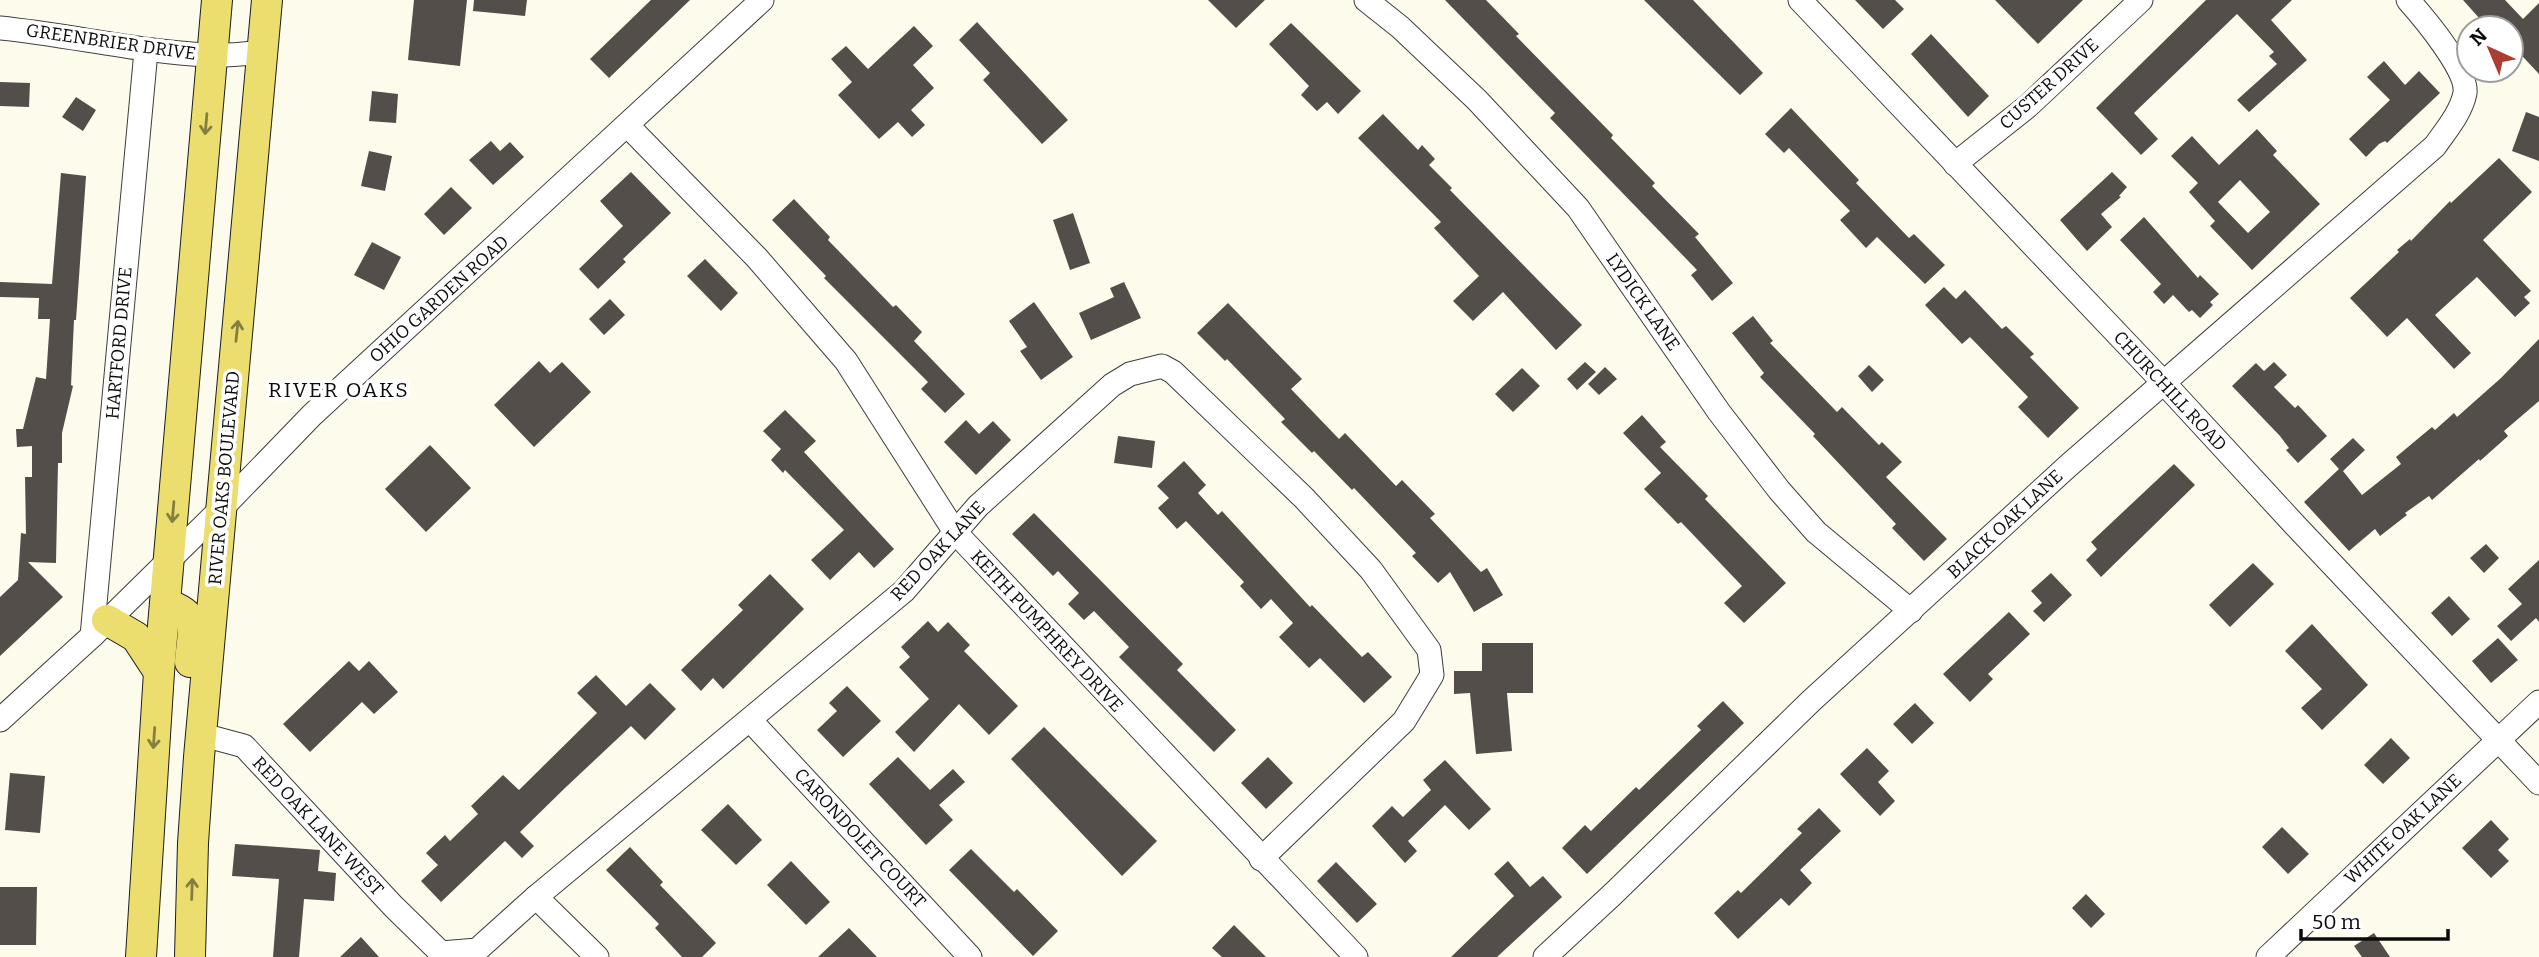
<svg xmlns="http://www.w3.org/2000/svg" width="2539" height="957" viewBox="0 0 2539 957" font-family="Bitter,serif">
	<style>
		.building { fill: #534e49; fill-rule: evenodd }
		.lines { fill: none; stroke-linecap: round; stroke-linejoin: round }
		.minor-casing { stroke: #3e3e3e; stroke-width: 25 }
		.major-casing { stroke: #1c1c1c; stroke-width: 32 }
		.minor { stroke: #fff; stroke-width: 23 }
		.major { stroke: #ebdd6e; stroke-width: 30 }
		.oneway { stroke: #867e41 }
		.labels { text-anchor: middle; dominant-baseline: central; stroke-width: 7; stroke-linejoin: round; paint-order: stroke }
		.street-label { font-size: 18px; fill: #0b0b0b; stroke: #fff }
		.quarter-label { font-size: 21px; letter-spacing: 2px; fill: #0b0b0b; stroke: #fff }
	</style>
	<rect width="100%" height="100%" fill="#fdfcec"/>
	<g class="building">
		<polygon points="414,0 467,0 460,66 408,60"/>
		<polygon points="474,0 527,0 525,16 473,11"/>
		<polygon points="651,0 690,0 609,78 590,59"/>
		<polygon points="1208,0 1265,0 1236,28"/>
		<polygon points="1445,0 1486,0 1519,34 1516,36 1613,135 1611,138 1655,183 1652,186 1699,234 1695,237 1733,283 1712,301 1691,275 1697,270 1550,118 1555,113"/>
		<polygon points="1644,0 1693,0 1763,73 1740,95"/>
		<polygon points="1855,0 1895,0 1904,9 1883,29"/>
		<polygon points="1995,0 2083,0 2038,44"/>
		<polygon points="2206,0 2292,0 2271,20 2307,60 2249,112 2237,100 2277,64 2269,56 2274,52 2237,14 2134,113 2158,139 2141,155 2096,108"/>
		<polygon points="2463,0 2505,0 2523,19 2539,3 2539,74 2511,44 2511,28 2488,28"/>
		<polygon points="977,22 1068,120 1042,144 983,80 990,73 959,40"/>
		<polygon points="1291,23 1361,91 1338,114 1327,102 1317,111 1301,95 1309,86 1269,44"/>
		<polygon points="914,26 933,46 913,65 934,88 911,110 925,125 912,137 898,122 879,139 838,95 852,82 831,59 846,46 868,69"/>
		<polygon points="1931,34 1989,96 1968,117 1911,54"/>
		<polygon points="2384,61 2405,85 2419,71 2440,93 2387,143 2385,141 2379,144 2366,157 2349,139 2390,100 2367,77"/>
		<polygon points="0,82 30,83 29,107 0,106"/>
		<polygon points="372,91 398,94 396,123 369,121"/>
		<polygon points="76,97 96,110 83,131 62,117"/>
		<polygon points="1791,108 1859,180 1856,183 1909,238 1914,234 1945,265 1925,284 1877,237 1866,248 1840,220 1850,211 1789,148 1784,153 1765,134"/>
		<polygon points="2526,112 2539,117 2539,161 2512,151"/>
		<polygon points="1383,114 1418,150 1422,145 1435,159 1429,165 1452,188 1450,190 1582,325 1556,350 1503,292 1473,321 1453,301 1479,276 1434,228 1441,222 1358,138"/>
		<path d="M2257 129 2277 151 2273 155 2320 204 2252 270 2210 226 2215 221 2189 192 2198 183 2171 156 2192 136 2219 165ZM2240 180 2270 212 2248 233 2218 202Z"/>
		<polygon points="491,141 500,151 510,142 524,157 493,185 469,160"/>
		<polygon points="369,151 392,156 385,191 361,186"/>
		<polygon points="2499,158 2532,192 2483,240 2531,291 2524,297 2530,303 2515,317 2477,277 2435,315 2471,353 2454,369 2407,318 2387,337 2350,298 2399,252 2397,250 2410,239 2411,241 2450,201 2451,203"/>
		<polygon points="631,172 671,213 623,259 626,262 598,289 579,269 623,226 600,201"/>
		<polygon points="2112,172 2127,187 2119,196 2121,197 2101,214 2112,227 2087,251 2060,220"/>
		<polygon points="61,173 86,176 76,320 74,320 71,385 73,386 62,433 62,463 58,463 56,563 28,562 63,597 0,656 0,597 18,580 21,533 26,534 25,477 32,477 32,446 17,447 16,429 23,429 36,377 46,379 50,319 38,319 39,298 0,297 0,282 52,284"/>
		<polygon points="451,187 472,208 444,235 424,214"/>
		<polygon points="794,199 830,237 828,240 893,307 896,305 922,332 914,341 965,394 945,413 921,389 928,382 824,278 826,276 772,220"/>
		<polygon points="1073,213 1090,263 1070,270 1053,220"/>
		<polygon points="2144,217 2198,278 2200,275 2219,294 2210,302 2213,305 2200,318 2192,310 2189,312 2173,295 2164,304 2153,292 2161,284 2120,240"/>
		<polygon points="372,242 401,257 384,290 354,275"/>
		<polygon points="705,259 738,293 721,311 687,276"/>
		<polygon points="1124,282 1141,318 1091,340 1079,313 1114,297 1110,288"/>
		<polygon points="1944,287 1956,299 1965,290 2002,329 2006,326 2034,354 2030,357 2079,408 2048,438 2018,407 2028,397 1970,337 1962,344 1925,305"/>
		<polygon points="610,299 625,315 604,335 589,319"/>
		<polygon points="1034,302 1073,357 1041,380 1020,351 1027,347 1009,321"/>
		<polygon points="1228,303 1302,379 1291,389 1339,439 1345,433 1396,486 1402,480 1435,514 1430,518 1481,572 1487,568 1503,595 1474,612 1450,572 1438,583 1412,556 1416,553 1354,488 1352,490 1314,451 1312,453 1281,422 1285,419 1227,359 1225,361 1197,333"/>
		<polygon points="1753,316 1773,341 1770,343 1837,412 1842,407 1879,445 1882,442 1902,462 1886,477 1947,539 1924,561 1892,528 1896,524 1813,436 1815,434 1760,377 1764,373 1732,333"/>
		<polygon points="2539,339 2539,401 2504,431 2508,436 2480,461 2479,459 2432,500 2429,496 2405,513 2407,515 2380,536 2375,529 2349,551 2304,502 2339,469 2330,459 2353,438 2365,450 2343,471 2362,495 2401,464 2396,457 2432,427 2435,430 2454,413 2457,417 2501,378"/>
		<polygon points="539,361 550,373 562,362 591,392 534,447 494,405"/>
		<polygon points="1585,362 1596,372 1577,390 1567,379"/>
		<polygon points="2274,362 2287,375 2274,387 2295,408 2298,405 2327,436 2298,463 2286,450 2289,448 2280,436 2232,386 2256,363 2264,371"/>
		<polygon points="1869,365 1884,380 1872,392 1858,376"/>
		<polygon points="1605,367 1617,379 1599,395 1588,384"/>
		<polygon points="1522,368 1540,386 1513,412 1495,394"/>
		<polygon points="785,410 816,441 804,452 894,549 874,568 859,552 830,580 811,560 844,530 785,470 783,473 771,460 781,449 763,431"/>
		<polygon points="1642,415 1666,442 1660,447 1708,496 1705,499 1786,583 1744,623 1724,603 1742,586 1681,522 1678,524 1644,489 1661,473 1623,433"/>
		<polygon points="966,420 979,434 993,421 1011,440 976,475 944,442"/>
		<polygon points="1118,436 1155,441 1152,468 1114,463"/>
		<polygon points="430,445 471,488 426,532 385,489"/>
		<polygon points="1184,461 1206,485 1198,493 1218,515 1222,511 1310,607 1312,605 1362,657 1368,652 1392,677 1364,703 1320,658 1309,668 1279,637 1293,623 1271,599 1261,609 1240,586 1244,582 1186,521 1177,529 1158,508 1169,498 1157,486"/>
		<polygon points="2174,464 2195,485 2101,577 2086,560 2097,549 2091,542"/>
		<polygon points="1034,513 1183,664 1177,670 1236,730 1214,752 1119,657 1129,647 1094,611 1084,620 1068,604 1079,593 1058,571 1053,576 1012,534"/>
		<polygon points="2486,544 2499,558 2484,573 2470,558"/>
		<polygon points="2539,560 2539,622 2536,618 2511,641 2497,626 2522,604 2508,589"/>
		<polygon points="2253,563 2274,584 2230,627 2209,605"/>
		<polygon points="2051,573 2072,595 2044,622 2033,611 2042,603 2031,591"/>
		<polygon points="770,574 804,609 723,689 713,678 701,691 681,670 743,610 738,605"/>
		<polygon points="2449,596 2470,619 2452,636 2431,613"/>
		<polygon points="2009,612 2030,634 1988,674 1993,679 1970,702 1943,674"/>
		<polygon points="928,621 938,632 948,622 970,645 964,651 1018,706 989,735 959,704 914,752 895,732 929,699 899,667 910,657 901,647"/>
		<polygon points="2312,624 2368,685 2322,730 2301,708 2322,689 2285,651"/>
		<polygon points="2498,638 2518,660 2491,683 2472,661"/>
		<polygon points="1482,643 1533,643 1533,693 1507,693 1512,751 1476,754 1470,693 1454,694 1454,671 1482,671"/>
		<polygon points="349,661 359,671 369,661 398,692 374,714 362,702 310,752 283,724"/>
		<polygon points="596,675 626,706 650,683 676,709 645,740 631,726 565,788 520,832 534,846 522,858 505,841 441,902 421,881 438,865 426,853 445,835 450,841 478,814 471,806 503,775 519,790 597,713 577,693"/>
		<polygon points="847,686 881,721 843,757 817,730 837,711 829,703"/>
		<polygon points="1723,701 1744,723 1587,874 1562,848 1585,825 1591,831 1636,787 1639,790 1701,730 1697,726"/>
		<polygon points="1915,703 1934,723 1912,744 1893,724"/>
		<polygon points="1044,727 1157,841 1122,876 1011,759"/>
		<polygon points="2391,738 2410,758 2383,784 2364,765"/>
		<polygon points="1867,748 1889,771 1878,782 1895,801 1880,816 1840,774"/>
		<polygon points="898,757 930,790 953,769 965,782 939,805 953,820 926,845 869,784"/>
		<polygon points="1268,757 1293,783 1266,809 1241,783"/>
		<polygon points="1445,760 1491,809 1469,830 1445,805 1408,841 1417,851 1405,863 1372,826 1392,806 1403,817 1431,790 1423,780"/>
		<polygon points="10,773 45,776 40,833 5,830"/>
		<polygon points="728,804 762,840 736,865 701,830"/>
		<polygon points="1819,808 1841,831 1800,870 1812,883 1789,906 1781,898 1738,939 1714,913 1738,890 1741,893 1802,833 1797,829"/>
		<polygon points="2491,820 2509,839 2498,850 2509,861 2491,878 2462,848"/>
		<polygon points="2282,827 2309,854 2288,874 2262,847"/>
		<polygon points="235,844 320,850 318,871 336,873 334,901 304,899 299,957 273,957 279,879 232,876"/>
		<polygon points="630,847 663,882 660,885 716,943 702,957 682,957 655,928 659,924 606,870"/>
		<polygon points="971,849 1014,892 1017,889 1058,931 1033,956 949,870"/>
		<polygon points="791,861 830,902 806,925 767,885"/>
		<polygon points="1508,861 1530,887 1543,876 1562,897 1497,957 1451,957 1514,896 1494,874"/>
		<polygon points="1336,862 1377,904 1357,923 1317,881"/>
		<polygon points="0,887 37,887 36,945 0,945"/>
		<polygon points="2086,894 2105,914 2091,928 2072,908"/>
		<polygon points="1234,925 1266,957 1222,957 1212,948"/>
		<polygon points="849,928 877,957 818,957"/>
		<polygon points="2374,933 2390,957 2362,957 2354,946"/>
		<polygon points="361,937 379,957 340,957"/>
	</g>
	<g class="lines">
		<defs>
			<g id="minor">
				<polyline points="1366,0 1400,27 1477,100 1578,208 1719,412 1779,490 1816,532 1911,611"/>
				<polyline points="1800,0 2164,383 2294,524 2539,783"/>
				<path d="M0 28C70 35 139 52 209 55 227 56 245 54 263 52"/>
				<polyline points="628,126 757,258 846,361 955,532 1356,957"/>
				<polyline points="1955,164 2028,106 2141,0"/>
				<polyline points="92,636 146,51"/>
				<polyline points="0,720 92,636 222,508 312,415 762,0"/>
				<polyline points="750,720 970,957"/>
				<polyline points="203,735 244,746 393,906 441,953 477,950 536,897 904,591 978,506 1112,385 1130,374 1162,366 1173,372 1304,498 1371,570 1429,650 1432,675 1404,721 1261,859"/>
				<polyline points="536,897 597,957"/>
				<path d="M1545 957 1613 894 1811 701 2068 466 2435 146C2446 130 2461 113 2465 93 2468 70 2423 17 2408 0"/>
				<polyline points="2268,957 2539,702"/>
			</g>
			<g id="major">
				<path d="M166 604C202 615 192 631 190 662"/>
				<polyline points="107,620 136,637 159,672"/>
				<polyline points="141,957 159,672 217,0"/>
				<polyline points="190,957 193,843 199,757 267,0"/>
			</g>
		</defs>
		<use href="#minor" class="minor-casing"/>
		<use href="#major" class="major-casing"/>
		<use href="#minor" class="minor"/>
		<use href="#major" class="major"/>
	</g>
	<defs><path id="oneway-shaft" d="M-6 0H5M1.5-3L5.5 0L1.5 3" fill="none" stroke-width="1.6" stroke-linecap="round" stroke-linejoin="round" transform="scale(1.75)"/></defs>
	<g class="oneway">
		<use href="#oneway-shaft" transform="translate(206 124) rotate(95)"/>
		<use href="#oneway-shaft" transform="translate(237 331) rotate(-84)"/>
		<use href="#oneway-shaft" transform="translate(173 512) rotate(95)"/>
		<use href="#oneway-shaft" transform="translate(154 738) rotate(94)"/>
		<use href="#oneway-shaft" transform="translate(192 889) rotate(-88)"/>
	</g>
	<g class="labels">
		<g class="street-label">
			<text transform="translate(111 42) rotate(8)">GREENBRIER DRIVE</text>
			<text transform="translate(2049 84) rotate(-42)">CUSTER DRIVE</text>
			<text transform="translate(439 299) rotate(-42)">OHIO GARDEN ROAD</text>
			<text transform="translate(1643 302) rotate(55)">LYDICK LANE</text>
			<text transform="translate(119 343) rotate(-85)">HARTFORD DRIVE</text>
			<text transform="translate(2170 391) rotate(47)">CHURCHILL ROAD</text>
			<text transform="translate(224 478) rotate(-85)">RIVER OAKS BOULEVARD</text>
			<text transform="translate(2005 524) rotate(-43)">BLACK OAK LANE</text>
			<text transform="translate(938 551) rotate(-47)">RED OAK LANE</text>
			<text transform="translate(1047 631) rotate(47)">KEITH PUMPHREY DRIVE</text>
			<text transform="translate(318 826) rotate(47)">RED OAK LANE WEST</text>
			<text transform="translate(2403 829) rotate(-43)">WHITE OAK LANE</text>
			<text transform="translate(860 838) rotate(47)">CARONDOLET COURT</text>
		</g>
		<g class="quarter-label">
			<text x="339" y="390">RIVER OAKS</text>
		</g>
	</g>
	<g transform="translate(2490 49) rotate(316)"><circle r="33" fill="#ffffff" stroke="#9d9d9d" stroke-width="2"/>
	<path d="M0-5L12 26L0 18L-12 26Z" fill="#ad3c32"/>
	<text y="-10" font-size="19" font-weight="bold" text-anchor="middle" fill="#0b0b0b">N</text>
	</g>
	<path d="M2301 929v10h147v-10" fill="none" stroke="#0b0b0b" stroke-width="3.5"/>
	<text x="2312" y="929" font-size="21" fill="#0b0b0b" stroke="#ffffff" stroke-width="5" paint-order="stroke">50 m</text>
</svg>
